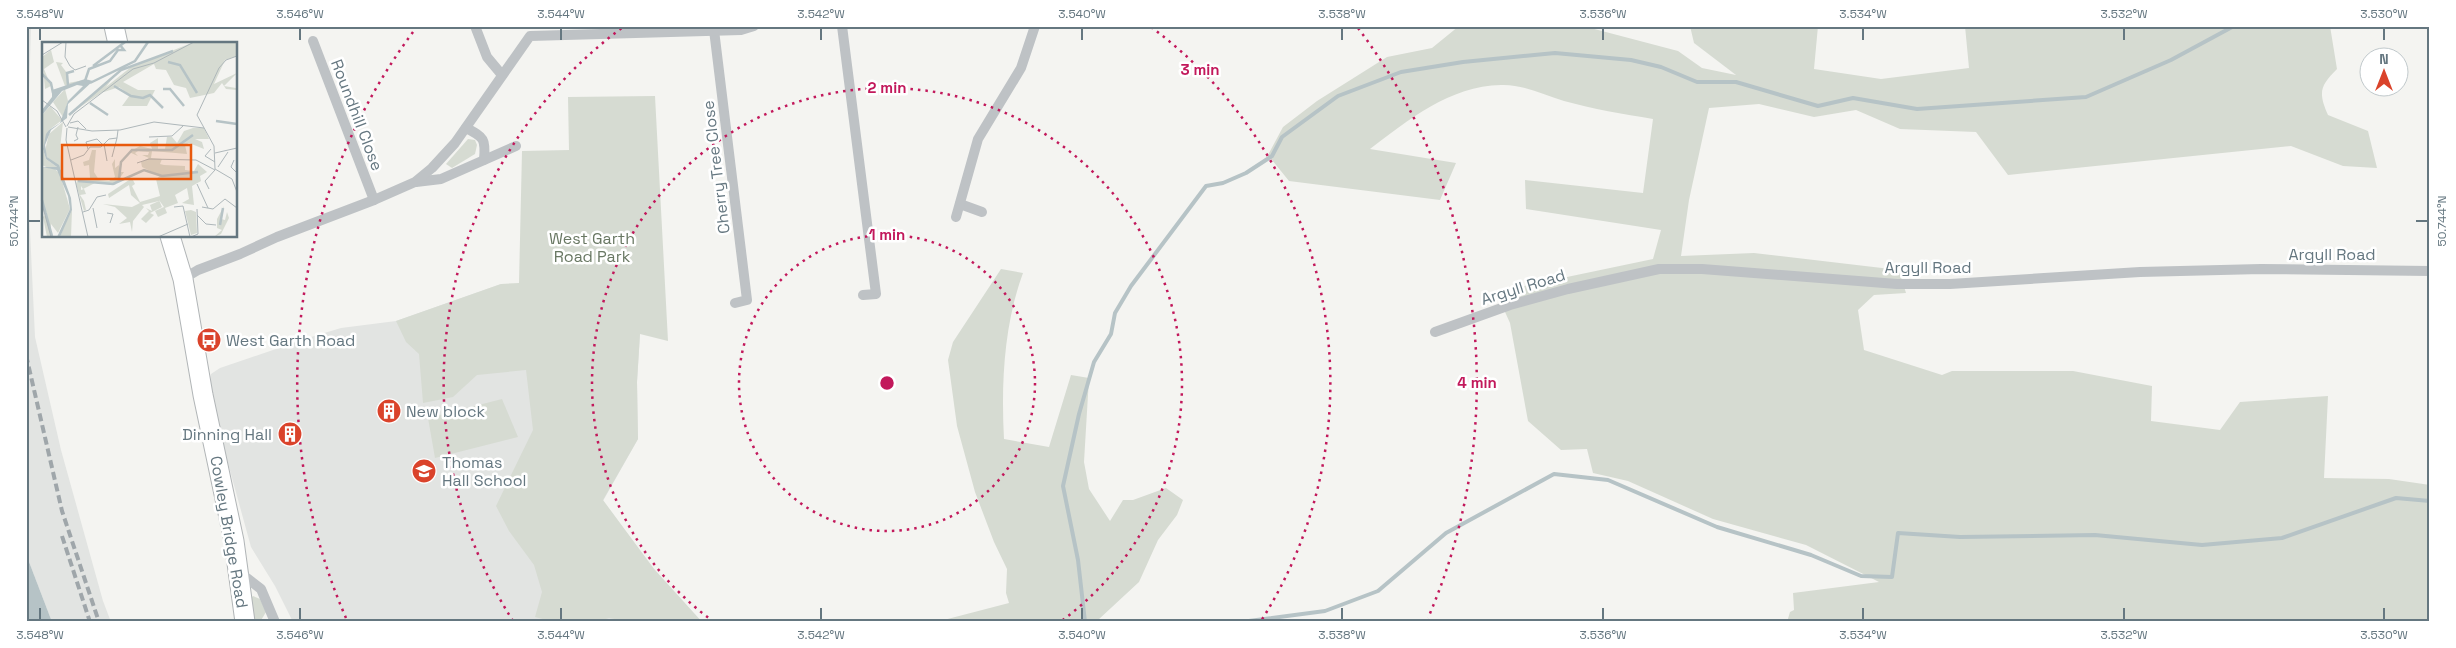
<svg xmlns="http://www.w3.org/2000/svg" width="2456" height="648" viewBox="0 0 2456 648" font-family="'Space Grotesk',sans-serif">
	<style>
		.built { fill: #e2e4e2 }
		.green { fill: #d6dbd2 }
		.water { fill: #b6c3c6 }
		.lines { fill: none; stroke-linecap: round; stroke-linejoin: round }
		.stream { stroke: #b6c3c6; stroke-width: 4 }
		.highway-casing { stroke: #b1b5b7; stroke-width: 21 }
		.street { stroke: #bec2c5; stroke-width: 10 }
		.highway { stroke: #fff; stroke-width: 19 }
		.rail { stroke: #9fa6aa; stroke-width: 4; stroke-dasharray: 8 4; stroke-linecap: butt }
		.ticks { fill: none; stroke: #657780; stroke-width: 2 }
		.ring { fill: none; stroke: #c2185b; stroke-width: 2.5; stroke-dasharray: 2.5 5 }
		.labels { text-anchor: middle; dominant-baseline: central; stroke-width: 5; stroke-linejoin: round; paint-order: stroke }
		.street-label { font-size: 16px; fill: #657780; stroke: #fff }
		.park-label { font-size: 16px; fill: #697863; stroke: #fff }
		.poi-label { font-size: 16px; fill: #657780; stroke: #fff; text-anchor: start }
		.inset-river { fill: none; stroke: #b6c3c6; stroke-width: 2.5 }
		.inset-road { fill: none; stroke: #aeb7ba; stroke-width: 1 }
		.view { fill: #e8590c; fill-opacity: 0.15; stroke: #e8590c; stroke-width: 2.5 }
		.inset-edge { fill: none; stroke: #657780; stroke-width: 2.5 }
		.centre { fill: #c2185b; stroke: #fff; stroke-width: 2.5 }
		.ring-label { font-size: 15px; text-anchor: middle; font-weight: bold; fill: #c2185b; stroke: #fff; stroke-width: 5; stroke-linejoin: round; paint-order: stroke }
		.neatline { fill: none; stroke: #657780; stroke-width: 2 }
		.ticks-label { font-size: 12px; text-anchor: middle; fill: #657780 }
	</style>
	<rect width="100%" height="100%" fill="#f4f4f1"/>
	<g class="built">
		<polygon points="26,26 31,26 27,167 35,337 61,450 103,601 111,622 52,622 26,554"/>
		<polygon points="501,284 640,334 637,382 638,439 603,501 654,569 702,622 293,622 275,586 251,547 209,394 211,374 220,368 311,337 341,328 396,321"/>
	</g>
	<g class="green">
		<path d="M1459 26H1583L1678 51 1702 68 1736 75 1694 43 1690 26H1818L1814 69 1881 79 1969 68 1965 26H2330L2337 69C2320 86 2318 92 2328 115L2368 131 2377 168 2343 166 2291 146 2008 175 1976 132 1900 129 1856 110 1814 117 1759 104 1709 108 1689 200 1681 256 1754 253 1899 270 1906 293 1874 295 1858 310 1864 350 1942 375 1952 371H2073L2152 386 2151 421 2220 430 2240 402 2328 396 2324 478 2389 479 2430 485V622H1787L1790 612 1794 610 1793 593 1879 582 1806 545 1713 519 1628 481 1593 473 1587 449 1561 450 1528 421 1510 323 1496 292 1653 259 1661 230 1526 209 1525 180 1643 193 1653 119C1623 114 1593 109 1564 101 1544 95 1522 84 1501 85 1450 86 1408 120 1370 149L1456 163 1440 200 1289 181 1268 155 1283 127 1317 101 1387 57 1432 48Z"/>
		<polygon points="655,96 668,341 640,334 637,382 638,439 603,500 654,569 702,622 631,622 609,618 596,622 554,622 535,617 542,592 534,565 509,531 496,506 533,430 526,370 477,375 453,397 423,403 419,354 406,342 396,321 501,284 519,283 522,151 569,150 568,97"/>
		<polygon points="468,139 475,140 477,145 475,154 452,168 446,164"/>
		<path d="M1001 269 1023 273C1004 324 1001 384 1004 439L1049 447 1071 375 1089 378 1084 462 1089 489 1110 521 1123 500H1133L1166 488 1183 500 1177 515 1158 540 1139 582 1098 620 936 622 1009 603 1006 593 1007 569 994 542 975 492 957 426 948 360 953 342Z"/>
		<polygon points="502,399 518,437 435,458 428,418"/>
		<polygon points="253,596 260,599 266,612 260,622 253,622 251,598"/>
	</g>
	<polygon class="water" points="26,554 52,622 26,622"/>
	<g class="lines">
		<g class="stream">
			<polyline points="1085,622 1078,560 1063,486 1079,414 1094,362 1111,334 1115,313 1131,286 1206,186 1223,183 1246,173 1272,156 1282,137 1338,96 1401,72 1463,62 1555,53 1631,60 1661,67 1697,82 1736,82 1818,106 1853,98 1917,109 2086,97 2171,60 2234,26"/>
			<polyline points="1241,622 1325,611 1378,591 1446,533 1554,474 1608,480 1717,527 1811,555 1861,576 1892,577 1898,533 1960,537 2095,535 2202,545 2282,538 2396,498 2430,501"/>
		</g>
		<defs>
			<g id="highway">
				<polyline points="114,26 118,44"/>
				<polyline points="170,236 183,279 203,395 234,541 245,622"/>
			</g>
		</defs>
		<use href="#highway" class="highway-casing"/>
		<g class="street">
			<polyline points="475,26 487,57 502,75"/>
			<polyline points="842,26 876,294 863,295"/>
			<polyline points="714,30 747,300 735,303"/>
			<polyline points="313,41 374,200"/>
			<path d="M466 128C484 137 486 139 484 160"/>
			<polyline points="416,182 441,179 516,146"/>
			<polyline points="960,204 982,212"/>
			<polyline points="956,217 978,139 1021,68 1035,26"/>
			<polyline points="183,279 198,270 240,254 277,237 374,200 415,182 432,168 455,143 530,36 741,30 754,26"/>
			<polyline points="1435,332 1510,305 1568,289 1659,269 1702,269 1897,284 1950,284 2140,272 2261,269 2430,271"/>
			<polyline points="239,572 261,589 275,622"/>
		</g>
		<use href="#highway" class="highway"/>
		<g class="rail">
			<polyline points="26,355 62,511 99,622"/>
			<polyline points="62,536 90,622"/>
		</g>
	</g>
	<path class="ticks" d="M40 28V40M300 28V40M561 28V40M821 28V40M1082 28V40M1342 28V40M1603 28V40M1863 28V40M2124 28V40M2384 28V40M28 221H40M2416 221H2428M40 608V620M300 608V620M561 608V620M821 608V620M1082 608V620M1342 608V620M1603 608V620M1863 608V620M2124 608V620M2384 608V620"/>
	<g class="ring">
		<circle cx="887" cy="383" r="148"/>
		<path d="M714 622A295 295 0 1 1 1060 622"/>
		<path d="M513 621A443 443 0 0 1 623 27M1151 27A443 443 0 0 1 1261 621"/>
		<path d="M346 618A590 590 0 0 1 416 28M1358 28A590 590 0 0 1 1428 618"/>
	</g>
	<defs>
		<symbol id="bus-disc" viewBox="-11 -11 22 22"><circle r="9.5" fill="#da432b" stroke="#fff"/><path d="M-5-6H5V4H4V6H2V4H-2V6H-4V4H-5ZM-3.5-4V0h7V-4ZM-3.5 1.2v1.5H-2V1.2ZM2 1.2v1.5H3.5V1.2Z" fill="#fff"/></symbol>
		<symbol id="building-disc" viewBox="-11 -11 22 22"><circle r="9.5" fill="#da432b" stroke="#fff"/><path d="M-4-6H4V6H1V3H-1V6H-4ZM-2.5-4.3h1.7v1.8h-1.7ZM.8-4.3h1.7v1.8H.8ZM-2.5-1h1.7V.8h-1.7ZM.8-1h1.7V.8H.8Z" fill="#fff"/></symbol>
		<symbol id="school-disc" viewBox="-11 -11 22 22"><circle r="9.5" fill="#da432b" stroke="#fff"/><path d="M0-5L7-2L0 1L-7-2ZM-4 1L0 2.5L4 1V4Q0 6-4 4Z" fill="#fff"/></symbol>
	</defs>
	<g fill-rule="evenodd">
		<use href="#bus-disc" x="195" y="326" width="28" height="28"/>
		<use href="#building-disc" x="375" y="397" width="28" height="28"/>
		<use href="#building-disc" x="276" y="420" width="28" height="28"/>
		<use href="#school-disc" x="410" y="457" width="28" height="28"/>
	</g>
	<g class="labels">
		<g class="street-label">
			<text transform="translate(357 115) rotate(69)">Roundhill Close</text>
			<text transform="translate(716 167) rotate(-97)">Cherry Tree Close</text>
			<text x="2332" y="254">Argyll Road</text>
			<text x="1928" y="267">Argyll Road</text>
			<text transform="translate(1523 287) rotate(-17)">Argyll Road</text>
			<text transform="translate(229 532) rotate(80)">Cowley Bridge Road</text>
		</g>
		<g class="park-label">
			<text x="592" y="238">West Garth<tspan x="592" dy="18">Road Park</tspan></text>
		</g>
		<g class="poi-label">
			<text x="226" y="340">West Garth Road</text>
			<text x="406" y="411">New block</text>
			<text x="272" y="434" text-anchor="end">Dinning Hall</text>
			<text x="442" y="462">Thomas<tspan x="442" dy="18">Hall School</tspan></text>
		</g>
	</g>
	<g transform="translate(42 42)">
		<rect width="195" height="195" fill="#f4f4f1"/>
		<path d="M152 0H195V14L183 18 172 42 195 31 182 44 194 46 195 48 184 47 180 41 172 51 148 56 144 46 132 43 124 28 114 27 112 22 81 40 96 48H113L105 64H80L88 53 77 45 59 51 29 71 73 33 64 45 89 25ZM9 8 12 20 2 27 9 44 3 47 0 15ZM14 20 21 21 19 23 25 31 29 29 25 33 26 41 42 38 23 44ZM23 47 26 59 21 75 11 60ZM8 64 20 78 7 88 1 107 4 117 15 125 6 126 0 123V73ZM21 80 18 106 19 127 5 115 3 109 7 92ZM151 86H162L167 97H153L160 100 162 107 147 101 143 103 145 112 110 109 109 116 120 117 118 122 122 123 143 124V128L152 129 156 122 165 130 158 134 159 139 150 144 152 163 140 161 147 157 145 146 133 153 136 161 123 166 125 171 116 175 113 169 122 165 117 158 120 165 108 171 112 173 104 181 99 177 107 169 104 166 110 169 108 163 117 159 100 163 102 165 91 179 90 190 88 180 77 182 85 176 73 165 61 162 90 165 98 161 89 153 87 143 67 156 66 152 90 136 93 142 90 144 98 160 118 154 114 137 118 134 100 125 99 120 107 116 100 113H106L107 110 96 109 93 111 96 114 87 110 98 104 110 107 108 101 116 96V107H123L125 95H130L135 101 142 89ZM50 108H54L52 130 57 138 67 139 73 135 70 122 73 117V126L77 123 78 130H82L73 143 53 141 41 147 39 144V148L42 147 44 152 38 153 42 159 44 168 42 169 34 142 36 136 55 137 48 136 47 123 42 124 41 120 47 118ZM0 125 13 127 18 132 28 167 16 191 9 182V195H5L1 175 5 171 0 165ZM182 164 179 177 183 178 185 170 187 176 179 192 172 195 180 188 175 186V177ZM30 168 29 195H18L23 182ZM149 168 154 170 155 191 149 193 143 169Z" fill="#d6dbd2"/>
		<path d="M43 37 51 39 26 62 25 76 9 88 3 103 5 115 17 123 29 156 30 168 18 195H15L28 167 26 154 15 128 0 125H15L4 117 1 107 4 92 7 88 18 81 26 59 41 44 35 43 20 49 0 73V68L10 55V48Z" fill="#b6c3c6"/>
		<path class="inset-river" d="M126 20 138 23 155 51M51 24 83 0M0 32 9 41 11 51M43 39 47 27 68 19 76 8H82L78 3M48 41 93 19 106 0M26 44 25 31 32 29M72 44 89 54 101 56 108 53 121 66M121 47H128L142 64M48 61 66 73M27 73 79 28 131 9M174 79 195 82M77 137 79 120 90 108H130L151 93M36 139 71 142 102 128 120 134 156 130M0 158 10 194M178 183 181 166"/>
		<path class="inset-road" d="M24 0 23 15 28 24 33 28 44 24M0 13 21 0M195 14 184 18 177 26 155 73 172 104 173 127 190 137 195 150M0 58 15 69 24 85M28 81 36 79 44 87M25 84 32 72 91 27 112 21 152 0M26 85 50 89 78 88 112 80 162 86M25 86 24 98 46 195M107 95 130 94 141 84M32 99 36 97 34 93 36 85M62 102 65 119M46 107 44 100 51 98 55 97 61 103M169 107 163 114 173 120M173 111 195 106M70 115 75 96M29 118 42 113 48 105H59L67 97 75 96 76 88M192 118 189 125 195 131M95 121 107 117 154 118 173 128M176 125 186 110M155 142 166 166M167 147 163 139 173 128M0 162 9 195M132 165 141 164 148 195M160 165 171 167 183 157 195 166M51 166 55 186M41 170 47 168 55 155 64 153M65 171 71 172 68 181M155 173 164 182 174 183M116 195 146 182M149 195 156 192 155 167"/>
		<path class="view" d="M20 103H149V137H20Z"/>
		<rect width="195" height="195" class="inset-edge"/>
	</g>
	<circle cx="887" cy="383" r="8" class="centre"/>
	<g class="ring-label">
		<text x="1200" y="75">3 min</text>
		<text x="887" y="93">2 min</text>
		<text x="887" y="240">1 min</text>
		<text x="1477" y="388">4 min</text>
	</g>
	<rect width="2456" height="648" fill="none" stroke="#ffffff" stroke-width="55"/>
	<g transform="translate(2384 72)"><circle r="24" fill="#ffffff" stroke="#c1c9cc"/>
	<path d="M0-4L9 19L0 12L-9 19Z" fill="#da432b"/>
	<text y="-8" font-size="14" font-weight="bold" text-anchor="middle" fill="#657780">N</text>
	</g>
	<rect x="28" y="28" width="2400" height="592" class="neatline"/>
	<g class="ticks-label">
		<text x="40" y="18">3.548°W</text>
		<text x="300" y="18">3.546°W</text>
		<text x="561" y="18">3.544°W</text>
		<text x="821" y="18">3.542°W</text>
		<text x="1082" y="18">3.540°W</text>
		<text x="1342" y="18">3.538°W</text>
		<text x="1603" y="18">3.536°W</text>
		<text x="1863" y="18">3.534°W</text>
		<text x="2124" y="18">3.532°W</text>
		<text x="2384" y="18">3.530°W</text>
		<text transform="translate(14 221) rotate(-90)" y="4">50.744°N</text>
		<text transform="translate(2442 221) rotate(-90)" y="4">50.744°N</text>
		<text x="40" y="639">3.548°W</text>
		<text x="300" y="639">3.546°W</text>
		<text x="561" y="639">3.544°W</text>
		<text x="821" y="639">3.542°W</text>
		<text x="1082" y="639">3.540°W</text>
		<text x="1342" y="639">3.538°W</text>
		<text x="1603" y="639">3.536°W</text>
		<text x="1863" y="639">3.534°W</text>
		<text x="2124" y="639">3.532°W</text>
		<text x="2384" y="639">3.530°W</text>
	</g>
</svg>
